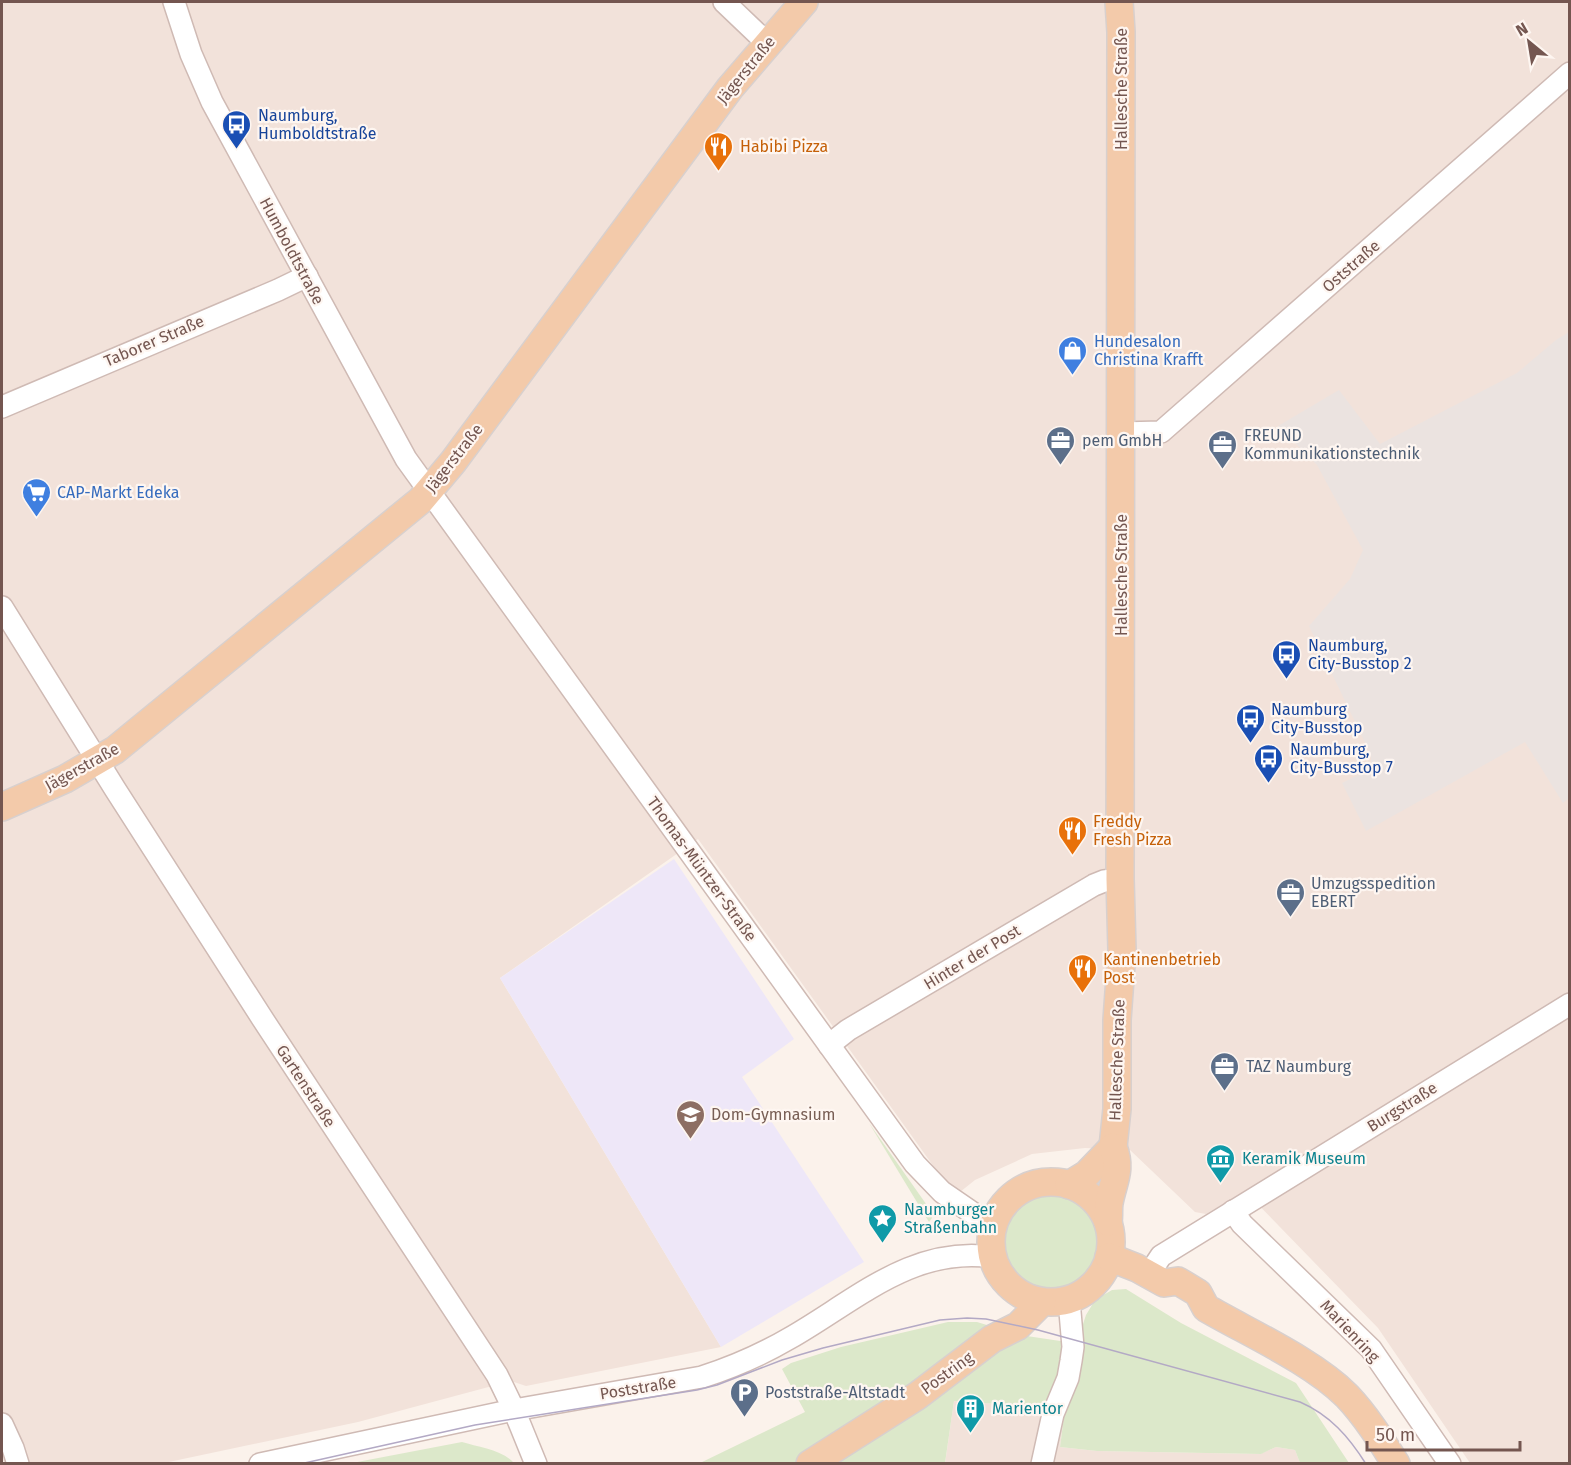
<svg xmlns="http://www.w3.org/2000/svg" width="1571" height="1465" viewBox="0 0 1571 1465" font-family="'Fira Sans',sans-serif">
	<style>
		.residential { fill: #f2e2da }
		.industrial { fill: #ebe3e0 }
		.education { fill: #eee7f8 }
		.green { fill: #dce8ca }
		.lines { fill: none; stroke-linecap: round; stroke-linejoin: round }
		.minor-casing { stroke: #cfbab4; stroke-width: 24 }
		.major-casing { stroke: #d8d0ce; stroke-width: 30 }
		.minor { stroke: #fff; stroke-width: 21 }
		.major { stroke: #f3caaa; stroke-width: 27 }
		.tram { stroke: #b3a9c5; stroke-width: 1.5 }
		.labels { text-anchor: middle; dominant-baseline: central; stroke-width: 4.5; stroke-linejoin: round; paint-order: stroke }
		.street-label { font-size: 16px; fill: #745650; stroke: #fef6f1 }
		.transit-label { font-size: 16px; fill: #164399; stroke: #fef6f1; text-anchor: start }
		.food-label { font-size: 16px; fill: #c56008; stroke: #fef6f1; text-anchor: start }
		.shop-label { font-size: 16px; fill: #366cbe; stroke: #fef6f1; text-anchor: start }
		.service-label { font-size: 16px; fill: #4e5e75; stroke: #fef6f1; text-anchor: start }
		.education-label { font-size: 16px; fill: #785e54; stroke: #fef6f1; text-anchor: start }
		.culture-label { font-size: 16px; fill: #0d838f; stroke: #fef6f1; text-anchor: start }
	</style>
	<rect width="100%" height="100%" fill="#fbf2eb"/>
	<g class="residential">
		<polygon points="2,2 1569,2 1569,1463 1470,1463 1378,1328 1245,1191 1206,1214 1195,1212 1130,1150 1085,1148 1032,1154 975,1180 955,1196 698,839 500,978 721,1347 526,1386 511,1381 358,1422 164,1463 14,1464 2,1461"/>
		<polygon points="954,1401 1065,1409 1060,1447 1097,1451 1260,1454 1276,1447 1295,1450 1300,1463 945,1464"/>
	</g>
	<polygon class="industrial" points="1569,332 1569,798 1563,803 1525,742 1366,831 1342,783 1366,771 1371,763 1371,755 1309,626 1350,579 1363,550 1317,465 1278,426 1339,390 1380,444 1517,373 1556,340"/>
	<polygon class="education" points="674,859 794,1039 742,1077 864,1262 721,1347 500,978"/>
	<g class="green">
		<polygon points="869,1123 931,1211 932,1218 929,1222"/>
		<circle cx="1051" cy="1242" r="49"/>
		<polygon points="1126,1289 1181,1323 1296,1383 1349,1463 1300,1463 1295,1450 1276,1447 1261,1454 1097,1451 1060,1447 1065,1409 954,1401 945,1463 698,1464 805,1412 782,1369 791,1363 841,1347 948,1322 977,1322 1020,1335 1067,1342 1080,1333 1086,1315 1095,1300 1112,1290"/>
		<path d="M462 1442C478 1447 503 1450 514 1463H352Z"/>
	</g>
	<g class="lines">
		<defs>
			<g id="minor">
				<polyline points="174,2 191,54 212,102 406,459 915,1164 942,1192 993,1227"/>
				<polyline points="724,2 767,43"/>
				<polyline points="2,407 278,290 307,276"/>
				<polyline points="1121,433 1161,432 1570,73"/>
				<polyline points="2,607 115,789 262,1018 497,1375 514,1410 536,1464"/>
				<polyline points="829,1045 848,1030 1094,885 1104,881 1120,879"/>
				<polyline points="1233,1211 1242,1224 1371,1349 1450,1464"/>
				<polyline points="1149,1274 1161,1256 1570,1004"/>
				<polyline points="2,1424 13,1448 18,1464"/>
				<path d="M260 1464 514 1410 702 1377C733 1367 761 1355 790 1338 855 1301 913 1245 993 1257"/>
				<polyline points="1042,1464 1053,1414 1068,1378 1071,1361 1073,1347 1069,1300"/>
			</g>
			<g id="major">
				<polyline points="2,807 65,779 115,750 421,500 453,462 730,88 804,2"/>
				<polyline points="1113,1147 1117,1109 1117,1020 1122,950 1120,879 1121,32 1119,2"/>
				<circle cx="1051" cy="1242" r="60"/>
				<polyline points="1069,1185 1087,1174 1113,1147"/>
				<path d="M1108 1222C1109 1216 1108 1209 1109 1203 1113 1181 1122 1170 1113 1147"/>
				<path d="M1109 1257 1137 1268 1164 1283 1178 1281 1198 1293 1206 1308C1249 1333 1312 1361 1347 1396 1366 1416 1381 1440 1396 1464"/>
				<polyline points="810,1464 917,1396 992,1339 1018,1326 1042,1302"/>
			</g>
		</defs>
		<use href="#minor" class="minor-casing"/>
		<use href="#major" class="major-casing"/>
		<use href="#minor" class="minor"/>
		<use href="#major" class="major"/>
		<path class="tram" d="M300 1464 475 1425 697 1390 717 1385 782 1360 823 1348 940 1320 967 1318 986 1319 1038 1330 1300 1402C1330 1415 1349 1437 1366 1464"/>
	</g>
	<defs>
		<symbol id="bus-pin" viewBox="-11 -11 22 30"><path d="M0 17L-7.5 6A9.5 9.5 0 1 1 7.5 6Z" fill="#1a4fb4" stroke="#fef6f1"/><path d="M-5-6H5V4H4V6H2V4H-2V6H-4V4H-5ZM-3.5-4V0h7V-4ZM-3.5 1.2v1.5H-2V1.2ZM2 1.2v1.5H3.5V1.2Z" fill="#fff"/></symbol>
		<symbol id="restaurant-pin" viewBox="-11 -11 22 30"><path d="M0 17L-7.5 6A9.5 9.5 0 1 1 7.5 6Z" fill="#e8710a" stroke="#fef6f1"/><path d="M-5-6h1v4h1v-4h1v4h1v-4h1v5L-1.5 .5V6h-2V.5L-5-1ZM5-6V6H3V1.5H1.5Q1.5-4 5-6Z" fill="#fff"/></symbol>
		<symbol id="shop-pin" viewBox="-11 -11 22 30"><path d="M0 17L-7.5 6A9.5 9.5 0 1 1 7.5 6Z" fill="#3f7fe0" stroke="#fef6f1"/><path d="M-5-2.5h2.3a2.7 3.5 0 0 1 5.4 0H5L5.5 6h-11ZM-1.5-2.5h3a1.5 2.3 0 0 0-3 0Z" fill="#fff"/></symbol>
		<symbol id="office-pin" viewBox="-11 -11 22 30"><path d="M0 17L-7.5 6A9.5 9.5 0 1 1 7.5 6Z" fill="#5c6f8a" stroke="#fef6f1"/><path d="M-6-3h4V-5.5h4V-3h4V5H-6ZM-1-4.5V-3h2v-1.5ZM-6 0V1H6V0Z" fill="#fff"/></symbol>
		<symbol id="supermarket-pin" viewBox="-11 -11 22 30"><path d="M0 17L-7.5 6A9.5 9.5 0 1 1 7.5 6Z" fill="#3f7fe0" stroke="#fef6f1"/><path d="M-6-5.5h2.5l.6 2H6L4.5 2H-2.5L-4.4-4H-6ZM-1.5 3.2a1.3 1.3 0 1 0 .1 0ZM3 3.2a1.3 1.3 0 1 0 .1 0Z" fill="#fff"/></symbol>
		<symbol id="school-pin" viewBox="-11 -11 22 30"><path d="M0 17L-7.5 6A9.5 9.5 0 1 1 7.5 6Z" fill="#8d6e63" stroke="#fef6f1"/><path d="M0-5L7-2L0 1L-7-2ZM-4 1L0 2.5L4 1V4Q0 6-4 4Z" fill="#fff"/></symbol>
		<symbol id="museum-pin" viewBox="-11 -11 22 30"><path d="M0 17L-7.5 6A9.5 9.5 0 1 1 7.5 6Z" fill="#0f9aa8" stroke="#fef6f1"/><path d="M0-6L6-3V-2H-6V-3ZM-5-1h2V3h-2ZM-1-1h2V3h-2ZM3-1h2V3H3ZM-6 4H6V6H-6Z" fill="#fff"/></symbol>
		<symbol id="sight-pin" viewBox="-11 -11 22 30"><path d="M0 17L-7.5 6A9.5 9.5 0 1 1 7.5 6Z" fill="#0f9aa8" stroke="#fef6f1"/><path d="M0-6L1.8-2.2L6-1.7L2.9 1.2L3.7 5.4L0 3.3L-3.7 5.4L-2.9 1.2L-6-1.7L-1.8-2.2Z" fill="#fff"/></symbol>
		<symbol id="parking-pin" viewBox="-11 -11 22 30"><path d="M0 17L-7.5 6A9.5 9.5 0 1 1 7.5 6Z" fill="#5c6f8a" stroke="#fef6f1"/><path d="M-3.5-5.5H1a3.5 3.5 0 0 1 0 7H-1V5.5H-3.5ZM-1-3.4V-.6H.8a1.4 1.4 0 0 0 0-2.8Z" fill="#fff"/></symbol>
		<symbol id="building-pin" viewBox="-11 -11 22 30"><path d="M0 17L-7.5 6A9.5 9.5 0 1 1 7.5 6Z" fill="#0f9aa8" stroke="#fef6f1"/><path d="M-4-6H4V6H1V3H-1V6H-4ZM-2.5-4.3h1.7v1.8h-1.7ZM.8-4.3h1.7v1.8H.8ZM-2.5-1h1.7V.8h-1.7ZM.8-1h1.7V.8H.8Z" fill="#fff"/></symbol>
	</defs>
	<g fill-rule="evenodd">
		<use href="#bus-pin" x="220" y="108" width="33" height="45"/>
		<use href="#restaurant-pin" x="702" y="130" width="33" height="45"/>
		<use href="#shop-pin" x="1056" y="334" width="33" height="45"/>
		<use href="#office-pin" x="1044" y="424" width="33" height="45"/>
		<use href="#office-pin" x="1206" y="428" width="33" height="45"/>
		<use href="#supermarket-pin" x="20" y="476" width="33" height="45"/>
		<use href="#bus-pin" x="1270" y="638" width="33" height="45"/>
		<use href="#bus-pin" x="1234" y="702" width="33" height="45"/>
		<use href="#bus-pin" x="1252" y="742" width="33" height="45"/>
		<use href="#restaurant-pin" x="1056" y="814" width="33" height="45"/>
		<use href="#office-pin" x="1274" y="876" width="33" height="45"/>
		<use href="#restaurant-pin" x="1066" y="952" width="33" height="45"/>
		<use href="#office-pin" x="1208" y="1050" width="33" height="45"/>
		<use href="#school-pin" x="674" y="1098" width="33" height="45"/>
		<use href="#museum-pin" x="1204" y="1142" width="33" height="45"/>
		<use href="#sight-pin" x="866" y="1202" width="33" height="45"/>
		<use href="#parking-pin" x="728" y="1376" width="33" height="45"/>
		<use href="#building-pin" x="954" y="1392" width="33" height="45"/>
	</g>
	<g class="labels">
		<g class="street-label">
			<text transform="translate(746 70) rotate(-51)">Jägerstraße</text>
			<text transform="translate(1121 89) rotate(-90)">Hallesche Straße</text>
			<text transform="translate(292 251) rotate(62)">Humboldtstraße</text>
			<text transform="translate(1351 266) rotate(-41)">Oststraße</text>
			<text transform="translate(154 341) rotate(-23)">Taborer Straße</text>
			<text transform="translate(454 458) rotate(-52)">Jägerstraße</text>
			<text transform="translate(1121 575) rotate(-90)">Hallesche Straße</text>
			<text transform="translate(82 767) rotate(-29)">Jägerstraße</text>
			<text transform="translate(702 869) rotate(54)">Thomas-Müntzer-Straße</text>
			<text transform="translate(972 957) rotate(-31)">Hinter der Post</text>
			<text transform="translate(1117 1060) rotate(-88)">Hallesche Straße</text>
			<text transform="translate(306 1086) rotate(57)">Gartenstraße</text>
			<text transform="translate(1402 1107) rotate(-32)">Burgstraße</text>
			<text transform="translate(1350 1331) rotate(47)">Marienring</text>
			<text transform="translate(947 1373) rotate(-36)">Postring</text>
			<text transform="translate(638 1388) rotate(-9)">Poststraße</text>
		</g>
		<g class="transit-label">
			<text x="258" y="115">Naumburg,<tspan x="258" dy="18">Humboldtstraße</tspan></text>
			<text x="1308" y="645">Naumburg,<tspan x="1308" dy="18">City-Busstop 2</tspan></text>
			<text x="1271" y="709">Naumburg<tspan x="1271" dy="18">City-Busstop</tspan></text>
			<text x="1290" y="749">Naumburg,<tspan x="1290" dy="18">City-Busstop 7</tspan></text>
		</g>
		<g class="food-label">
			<text x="740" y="146">Habibi Pizza</text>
			<text x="1093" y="821">Freddy<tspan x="1093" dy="18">Fresh Pizza</tspan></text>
			<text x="1103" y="959">Kantinenbetrieb<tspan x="1103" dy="18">Post</tspan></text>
		</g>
		<g class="shop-label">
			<text x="1094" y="341">Hundesalon<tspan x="1094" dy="18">Christina Krafft</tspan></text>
			<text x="57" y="492">CAP-Markt Edeka</text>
		</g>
		<g class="service-label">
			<text x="1244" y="435">FREUND<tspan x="1244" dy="18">Kommunikationstechnik</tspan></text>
			<text x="1082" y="440">pem GmbH</text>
			<text x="1311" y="883">Umzugsspedition<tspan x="1311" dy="18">EBERT</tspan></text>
			<text x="1246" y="1066">TAZ Naumburg</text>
			<text x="765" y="1392">Poststraße-Altstadt</text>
		</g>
		<g class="education-label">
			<text x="711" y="1114">Dom-Gymnasium</text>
		</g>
		<g class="culture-label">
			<text x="1242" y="1158">Keramik Museum</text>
			<text x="904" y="1209">Naumburger<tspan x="904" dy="18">Straßenbahn</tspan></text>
			<text x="992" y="1408">Marientor</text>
		</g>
	</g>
	<rect width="1571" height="1465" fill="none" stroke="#745650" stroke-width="6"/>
	<g transform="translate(1529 42) rotate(330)" stroke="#fef6f1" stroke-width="4.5" paint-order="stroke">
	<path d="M0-4.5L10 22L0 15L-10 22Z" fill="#745650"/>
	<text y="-9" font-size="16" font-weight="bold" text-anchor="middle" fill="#745650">N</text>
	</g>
	<path d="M1367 1441v9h153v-9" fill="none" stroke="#745650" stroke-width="3"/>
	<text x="1376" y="1441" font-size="18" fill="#745650" stroke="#fef6f1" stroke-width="4.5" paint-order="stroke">50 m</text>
</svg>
